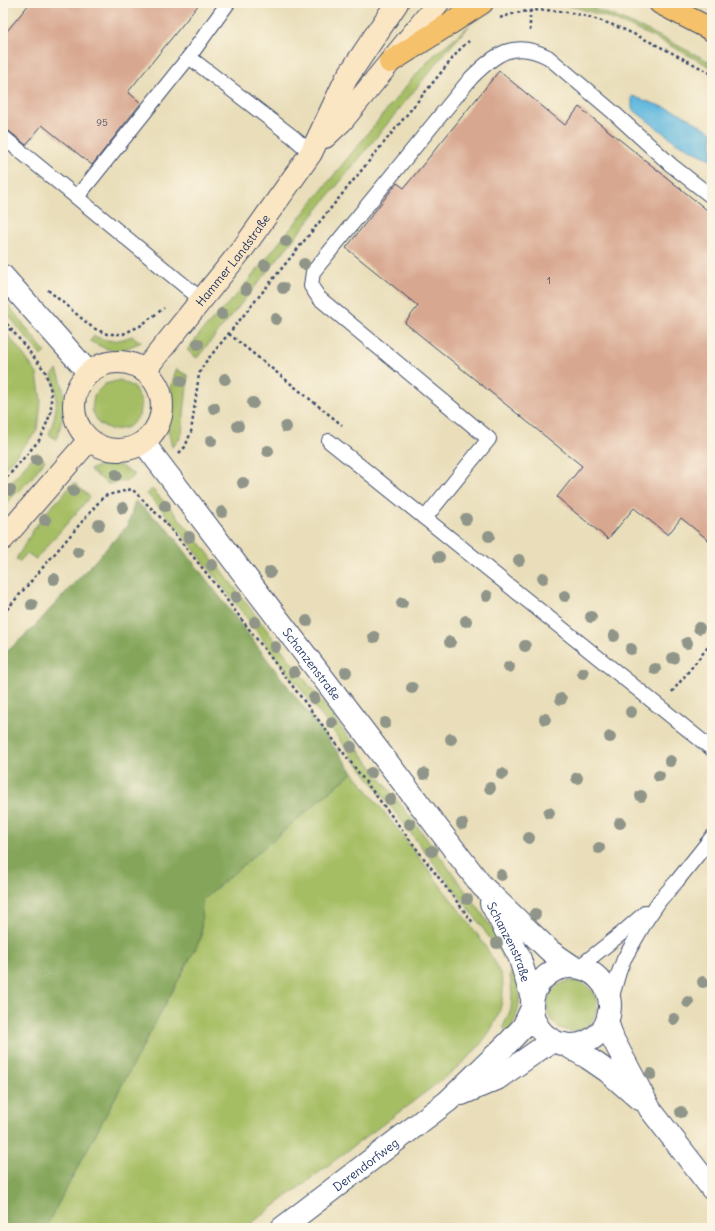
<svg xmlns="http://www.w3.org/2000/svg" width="715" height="1231" viewBox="0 0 715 1231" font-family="Delius,sans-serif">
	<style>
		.green { fill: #a6be64; stroke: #607661 }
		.forest { fill: #84a55a; stroke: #506a5c }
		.water { fill: #62b9df; stroke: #3e749e }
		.building { fill: #d8a790 }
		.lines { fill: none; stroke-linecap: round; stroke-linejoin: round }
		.lane-casing { stroke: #3a496c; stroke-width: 16 }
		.street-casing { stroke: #3a496c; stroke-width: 24 }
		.secondary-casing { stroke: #3a496c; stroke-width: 24 }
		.primary-casing { stroke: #3a496c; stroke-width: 24 }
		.path { stroke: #3a496c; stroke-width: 2.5; stroke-dasharray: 3 3; stroke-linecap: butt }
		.lane { stroke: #fff; stroke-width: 14 }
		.street { stroke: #fff; stroke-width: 22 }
		.secondary { stroke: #fbe6c4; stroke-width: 22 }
		.primary { stroke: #f5c16b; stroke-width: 22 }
		.tree { fill: #8f9588 }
		.labels { text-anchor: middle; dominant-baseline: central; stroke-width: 3.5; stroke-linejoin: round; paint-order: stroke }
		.number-label { font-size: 10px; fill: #4a4d6a }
		.street-label { font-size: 12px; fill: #1b2f5e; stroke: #fcf5e5 }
	</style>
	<rect width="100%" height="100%" fill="#fcf5e5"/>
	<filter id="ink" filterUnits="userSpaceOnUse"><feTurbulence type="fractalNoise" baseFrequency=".025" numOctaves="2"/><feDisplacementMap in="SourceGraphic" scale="8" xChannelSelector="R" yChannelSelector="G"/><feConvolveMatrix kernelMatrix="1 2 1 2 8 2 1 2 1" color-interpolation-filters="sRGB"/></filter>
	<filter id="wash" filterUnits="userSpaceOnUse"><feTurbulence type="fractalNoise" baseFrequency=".012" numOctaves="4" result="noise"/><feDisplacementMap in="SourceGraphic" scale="16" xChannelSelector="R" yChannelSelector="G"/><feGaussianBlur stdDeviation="0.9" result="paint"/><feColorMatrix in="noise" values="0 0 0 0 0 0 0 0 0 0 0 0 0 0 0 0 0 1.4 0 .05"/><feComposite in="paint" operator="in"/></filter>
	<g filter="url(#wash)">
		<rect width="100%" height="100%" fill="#e9deb9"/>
		<g class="green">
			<path d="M557 3H578L611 15 649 31 712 63V68C663 41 612 14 557 3Z"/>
			<polygon points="469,26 440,59 197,358 187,350 203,330 240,291 411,80 434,55"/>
			<polygon points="3,298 45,352 41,356 3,308"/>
			<polygon points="6,333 23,354 37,374 41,400 39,420 36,432 3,470 3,334"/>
			<path d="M94 336C110 342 116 342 132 336L141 342C118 353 112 353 90 341Z"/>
			<polygon points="176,369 188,376 182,434 179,440 172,447 167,426 170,409 171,388"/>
			<path d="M57 370C69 397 65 413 56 440L49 434C57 413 59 396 52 375Z"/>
			<polygon points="120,380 134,387 141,401 139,416 129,427 113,430 99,424 92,410 94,395 105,384"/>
			<polygon points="37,452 45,460 30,480 3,506 3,491"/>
			<polygon points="102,464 117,464 135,475 127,481 108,484 90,470"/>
			<polygon points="74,483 90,497 36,559 27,553 19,562 16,559 34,529 44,515"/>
			<polygon points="152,489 171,509 201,544 436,851 481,912 510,955 504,959 475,917 194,549 166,514 147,494"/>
			<path d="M353 772C383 811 414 850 443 889 459 910 503 963 503 987 504 1030 467 1061 435 1085L245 1228H45L201 938 202 900Z"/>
			<path d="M516 969C522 993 521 1012 508 1033L503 1027 511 1009 512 994 510 974Z"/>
			<circle cx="572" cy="1006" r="25"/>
		</g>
		<polygon class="forest" points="135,501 168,529 353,772 202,900 201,938 45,1228 3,1228 3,655 33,628 128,525"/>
		<polygon class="water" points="632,96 678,112 712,132 712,160 677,143 632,109"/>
		<g id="blocks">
			<g class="building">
				<polygon points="30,3 200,3 128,92 141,103 92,165 42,125 26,145 3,126 3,36"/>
				<polygon points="499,71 565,125 579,107 712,214 712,543 681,518 668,535 634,508 608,539 577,514 557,497 582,466 405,323 418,306 346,248 397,183 404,188"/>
			</g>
		</g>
	</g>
	<g filter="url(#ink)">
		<use href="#blocks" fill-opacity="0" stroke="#3a496c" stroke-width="1"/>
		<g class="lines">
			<defs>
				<g id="lane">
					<polyline points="189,57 228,3"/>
					<polyline points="3,137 202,300"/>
					<polyline points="77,197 189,57 293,137 311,153"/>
					<polyline points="329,441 712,749"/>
					<path d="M425 518 489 439 319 298 311 286 313 272 471 78C495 54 514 39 548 57L613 112 671 165 712 197"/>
					<polyline points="579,967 622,933 646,912"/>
					<polyline points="610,1003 619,972 624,959 647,919 660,900 677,881 712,837"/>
				</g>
				<g id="street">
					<polyline points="3,276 89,373"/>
					<path id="s1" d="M143 442 482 886 550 951 572 966"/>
					<path id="s2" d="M491 903 519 956 532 998"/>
					<circle cx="571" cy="1006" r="39"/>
					<polyline points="609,1013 607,1021 613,1039 650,1109 712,1189"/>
					<polyline points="564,1044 588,1058 607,1071 639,1099"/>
					<polyline points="462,1094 497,1079 540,1049 554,1041"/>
					<path id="s3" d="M282 1228 448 1101 507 1044 523 1027 532 1008"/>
				</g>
				<g id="secondary">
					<polyline points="325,137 342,121 438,3"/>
					<circle cx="118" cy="406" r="44"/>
					<path id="s4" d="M144 371 244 247 311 153 346 79 397 3"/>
					<polyline points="3,539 89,440"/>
				</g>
				<g id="primary">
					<polyline points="660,3 712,30"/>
					<polyline points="390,62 482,3"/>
				</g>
			</defs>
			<use href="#lane" class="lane-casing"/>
			<use href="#street" class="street-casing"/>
			<use href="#secondary" class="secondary-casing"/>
			<use href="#primary" class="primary-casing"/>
			<g class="path">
				<path d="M500 18C546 0 596 16 638 36 663 48 688 61 712 74"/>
				<polyline points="530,31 530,9"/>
				<polyline points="48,290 93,328 107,334 123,334 140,326 164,308"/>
				<polyline points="3,319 45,371 51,391 51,412 41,438 3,482"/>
				<polyline points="3,332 11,329"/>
				<polyline points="229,334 342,425"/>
				<polyline points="179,453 185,447 191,432 199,374 204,364 461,48 469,41"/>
				<polyline points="3,614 104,496 132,489 164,521 204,570 474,924"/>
				<polyline points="672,692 712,642"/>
			</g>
			<use href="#lane" class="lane"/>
			<use href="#street" class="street"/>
			<use href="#secondary" class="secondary"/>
			<use href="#primary" class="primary"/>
		</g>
		<g class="tree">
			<circle cx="286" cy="241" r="6"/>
			<circle cx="304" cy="264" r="6"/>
			<circle cx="265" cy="265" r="6"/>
			<circle cx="283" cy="288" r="6"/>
			<circle cx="246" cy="289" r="6"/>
			<circle cx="222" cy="314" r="6"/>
			<circle cx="276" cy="319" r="6"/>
			<circle cx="198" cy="344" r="6"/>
			<circle cx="225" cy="379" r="6"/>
			<circle cx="181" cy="381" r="6"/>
			<circle cx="253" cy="403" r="6"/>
			<circle cx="214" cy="408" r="6"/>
			<circle cx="238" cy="426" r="6"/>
			<circle cx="286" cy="427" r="6"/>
			<circle cx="211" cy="441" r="6"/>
			<circle cx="268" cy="451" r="6"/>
			<circle cx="36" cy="460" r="6"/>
			<circle cx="116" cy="475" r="6"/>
			<circle cx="243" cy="483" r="6"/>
			<circle cx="10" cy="490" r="6"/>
			<circle cx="73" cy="491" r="6"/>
			<circle cx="165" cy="506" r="6"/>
			<circle cx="123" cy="508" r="6"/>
			<circle cx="222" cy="512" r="6"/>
			<circle cx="466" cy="519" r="6"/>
			<circle cx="45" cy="520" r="6"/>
			<circle cx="99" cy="525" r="6"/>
			<circle cx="489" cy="536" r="6"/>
			<circle cx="189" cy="537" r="6"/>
			<circle cx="78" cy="552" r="6"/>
			<circle cx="439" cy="557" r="6"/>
			<circle cx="519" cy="560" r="6"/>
			<circle cx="212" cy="565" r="6"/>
			<circle cx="270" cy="572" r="6"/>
			<circle cx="543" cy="578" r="6"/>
			<circle cx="54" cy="579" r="6"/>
			<circle cx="487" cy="596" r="6"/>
			<circle cx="565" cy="596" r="6"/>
			<circle cx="236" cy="597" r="6"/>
			<circle cx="402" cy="603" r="6"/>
			<circle cx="32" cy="605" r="6"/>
			<circle cx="591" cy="617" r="6"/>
			<circle cx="307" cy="621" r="6"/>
			<circle cx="466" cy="621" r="6"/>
			<circle cx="255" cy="622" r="6"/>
			<circle cx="699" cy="628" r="6"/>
			<circle cx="614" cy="636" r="6"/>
			<circle cx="374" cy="637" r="6"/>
			<circle cx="450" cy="642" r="6"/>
			<circle cx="687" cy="643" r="6"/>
			<circle cx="525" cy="646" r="6"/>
			<circle cx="275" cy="647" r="6"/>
			<circle cx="631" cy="649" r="6"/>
			<circle cx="673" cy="658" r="6"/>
			<circle cx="509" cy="667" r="6"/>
			<circle cx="655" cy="669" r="6"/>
			<circle cx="294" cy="672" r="6"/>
			<circle cx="346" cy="672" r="6"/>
			<circle cx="583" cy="673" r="6"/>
			<circle cx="412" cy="688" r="6"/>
			<circle cx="314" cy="698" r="6"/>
			<circle cx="561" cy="699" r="6"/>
			<circle cx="631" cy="712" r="6"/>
			<circle cx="545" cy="719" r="6"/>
			<circle cx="332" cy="723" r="6"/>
			<circle cx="385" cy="723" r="6"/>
			<circle cx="610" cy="737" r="6"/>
			<circle cx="451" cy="739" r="6"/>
			<circle cx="351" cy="747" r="6"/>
			<circle cx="670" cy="761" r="6"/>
			<circle cx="371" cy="773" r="6"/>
			<circle cx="424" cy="774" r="6"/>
			<circle cx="502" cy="774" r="6"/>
			<circle cx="659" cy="776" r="6"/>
			<circle cx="577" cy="778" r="6"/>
			<circle cx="490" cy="788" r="6"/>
			<circle cx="641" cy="796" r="6"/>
			<circle cx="390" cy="799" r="6"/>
			<circle cx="549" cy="813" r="6"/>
			<circle cx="620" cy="823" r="6"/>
			<circle cx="410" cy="824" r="6"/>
			<circle cx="462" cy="824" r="6"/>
			<circle cx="529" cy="838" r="6"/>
			<circle cx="599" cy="848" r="6"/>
			<circle cx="432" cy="851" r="6"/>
			<circle cx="501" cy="875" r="6"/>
			<circle cx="467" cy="899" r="6"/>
			<circle cx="535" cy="914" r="6"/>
			<circle cx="497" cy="943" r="6"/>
			<circle cx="703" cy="982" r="6"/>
			<circle cx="688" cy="1002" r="6"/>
			<circle cx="674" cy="1019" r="6"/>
			<circle cx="651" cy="1074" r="6"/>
			<circle cx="681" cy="1112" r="6"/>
		</g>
	</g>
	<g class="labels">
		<g class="number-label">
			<text x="102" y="122">95</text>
			<text x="549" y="280">1</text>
		</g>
		<g class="street-label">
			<text stroke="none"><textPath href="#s4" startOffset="142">Hammer Landstraße</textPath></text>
			<text stroke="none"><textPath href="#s1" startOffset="279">Schanzenstraße</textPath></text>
			<text stroke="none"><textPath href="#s2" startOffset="43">Schanzenstraße</textPath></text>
			<text stroke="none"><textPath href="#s3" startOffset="105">Derendorfweg</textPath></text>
		</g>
	</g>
	<rect width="715" height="1231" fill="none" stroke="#fcf5e5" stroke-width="16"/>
</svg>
